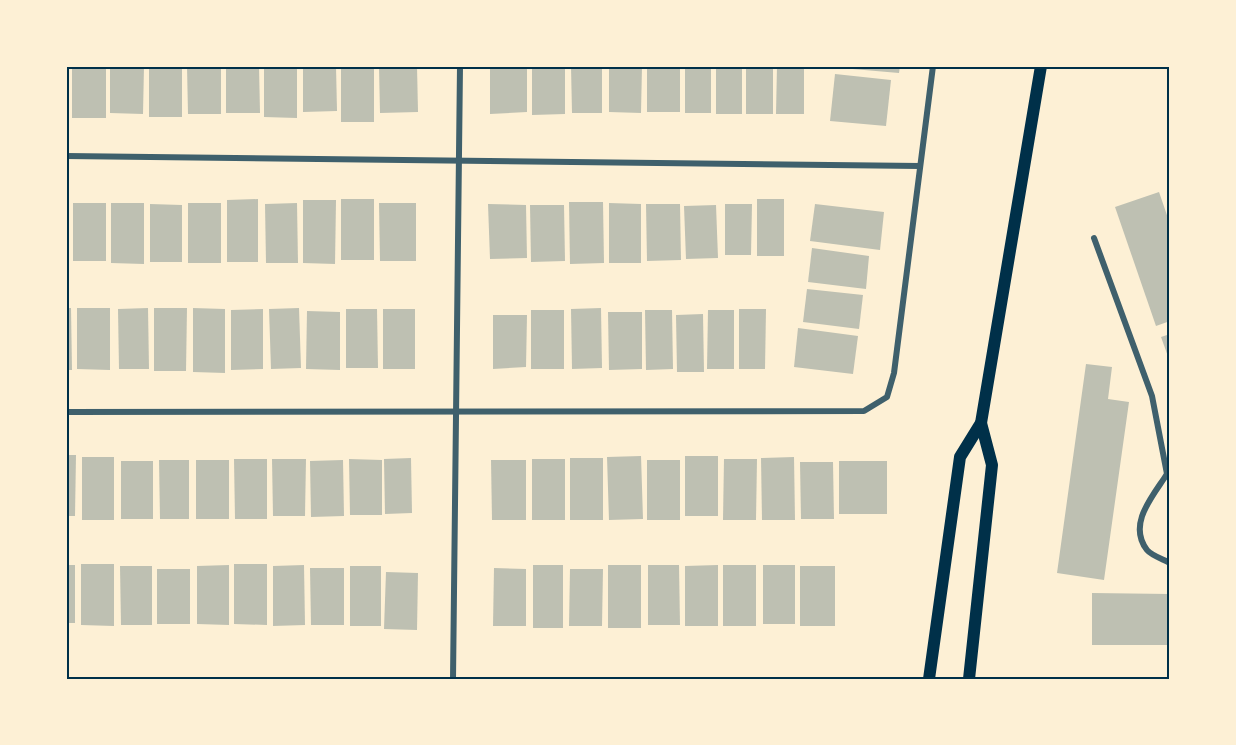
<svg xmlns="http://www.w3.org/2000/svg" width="1236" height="745" viewBox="0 0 1236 745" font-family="Ubuntu,sans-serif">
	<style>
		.building { fill: #bec0b2 }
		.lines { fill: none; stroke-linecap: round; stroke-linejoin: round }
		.minor { stroke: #3f606c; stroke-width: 6 }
		.secondary { stroke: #003049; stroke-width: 12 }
		.neatline { fill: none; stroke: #003049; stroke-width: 2 }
	</style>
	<rect width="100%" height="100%" fill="#fdf0d5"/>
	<g class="building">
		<rect x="72" y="66" width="34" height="52"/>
		<polygon points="110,66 144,66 143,114 110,113"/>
		<rect x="149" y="66" width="33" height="51"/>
		<polygon points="187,66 221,66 221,114 188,114"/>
		<polygon points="226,66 259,66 260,113 226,113"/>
		<polygon points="264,66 297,66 297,118 264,117"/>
		<polygon points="303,66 336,66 337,111 303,112"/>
		<rect x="341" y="66" width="33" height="56"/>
		<polygon points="379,66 417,66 418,112 380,113"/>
		<polygon points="490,66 527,66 527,112 490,114"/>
		<polygon points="532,66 565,66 565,114 532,115"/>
		<polygon points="571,66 602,66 602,113 572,113"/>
		<polygon points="609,66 642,66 641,113 609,112"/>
		<rect x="647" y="66" width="33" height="46"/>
		<rect x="685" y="66" width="26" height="47"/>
		<rect x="716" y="66" width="26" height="48"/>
		<rect x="746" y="66" width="27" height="48"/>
		<polygon points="777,66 804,66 804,114 776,114"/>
		<polygon points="841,66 900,66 899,73 841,68"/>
		<polygon points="835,74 891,80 886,126 830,121"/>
		<polygon points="1159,192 1170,224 1170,321 1156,326 1115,207"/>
		<polygon points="258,199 258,262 227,262 227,200"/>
		<rect x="341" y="199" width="33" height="61"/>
		<rect x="757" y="199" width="27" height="57"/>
		<polygon points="303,200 336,200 335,264 303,263"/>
		<polygon points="569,202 603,202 604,263 570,264"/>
		<rect x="73" y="203" width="33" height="58"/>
		<polygon points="111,203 144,203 144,264 111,263"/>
		<rect x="188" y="203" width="33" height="60"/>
		<polygon points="297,203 298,263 266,263 265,204"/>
		<polygon points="379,203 416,203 416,261 380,261"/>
		<polygon points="609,203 641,204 641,263 609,263"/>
		<polygon points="150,204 182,205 182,262 150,262"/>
		<polygon points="488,204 526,205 527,258 490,259"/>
		<polygon points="646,204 680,204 681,260 647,261"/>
		<polygon points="725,204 752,204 751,255 725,255"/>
		<polygon points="815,204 884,212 880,250 810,241"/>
		<polygon points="530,205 564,205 565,261 531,262"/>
		<polygon points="716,205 718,258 686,259 684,206"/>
		<polygon points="812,248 869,256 866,289 808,282"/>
		<polygon points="807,289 863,295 859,329 803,322"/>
		<polygon points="66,308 71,308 72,370 66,370"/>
		<polygon points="77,308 110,308 110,370 77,369"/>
		<polygon points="148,308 149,369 119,369 118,309"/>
		<polygon points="154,308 187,308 186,371 154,371"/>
		<polygon points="193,308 225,309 225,373 193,372"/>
		<polygon points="299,308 301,368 271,369 269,309"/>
		<polygon points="601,308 602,368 572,369 571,309"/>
		<polygon points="263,309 263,369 231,370 231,310"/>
		<polygon points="346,309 377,309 378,368 346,368"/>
		<rect x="383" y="309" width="32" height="60"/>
		<polygon points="739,309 766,309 765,369 739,369"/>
		<rect x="531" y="310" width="33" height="59"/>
		<polygon points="645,310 672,310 673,369 646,370"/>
		<polygon points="708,310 734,310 734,369 707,369"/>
		<polygon points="307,311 340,312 340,370 306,369"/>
		<polygon points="608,312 642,312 642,369 609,370"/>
		<polygon points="703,314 704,372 677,372 676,315"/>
		<polygon points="493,315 527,315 526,367 493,369"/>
		<polygon points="798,328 858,336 853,374 794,367"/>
		<polygon points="1170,334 1170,362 1161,337"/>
		<polygon points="1086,364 1112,367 1108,399 1129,402 1104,580 1057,573"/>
		<polygon points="66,455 76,455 75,516 66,516"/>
		<polygon points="641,456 643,519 609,520 607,457"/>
		<rect x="685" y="456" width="33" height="60"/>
		<rect x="82" y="457" width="32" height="63"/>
		<polygon points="794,457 795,520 762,520 761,458"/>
		<polygon points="411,458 412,513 385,514 384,459"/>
		<rect x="570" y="458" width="33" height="62"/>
		<polygon points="234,459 267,459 267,519 235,519"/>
		<polygon points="272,459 306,459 305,516 273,516"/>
		<polygon points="349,459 382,460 382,515 350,515"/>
		<rect x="532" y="459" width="33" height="61"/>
		<polygon points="724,459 757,459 756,520 723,520"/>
		<polygon points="159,460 189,460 189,519 160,519"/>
		<rect x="196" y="460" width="33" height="59"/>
		<polygon points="343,460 344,516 311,517 310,461"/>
		<polygon points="491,460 526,460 526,520 492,520"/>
		<rect x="647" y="460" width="33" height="60"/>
		<rect x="121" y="461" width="32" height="58"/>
		<rect x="839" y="461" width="48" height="53"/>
		<polygon points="800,462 833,462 834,519 801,519"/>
		<polygon points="81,564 114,564 114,626 81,625"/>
		<polygon points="234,564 267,564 267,625 234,624"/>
		<rect x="66" y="565" width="9" height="58"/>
		<polygon points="229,565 229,625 197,624 197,566"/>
		<polygon points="304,565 305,625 273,626 273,566"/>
		<rect x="533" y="565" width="30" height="63"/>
		<rect x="608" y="565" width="33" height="63"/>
		<polygon points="648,565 679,565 680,625 648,625"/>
		<polygon points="718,565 718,626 685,626 685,566"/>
		<rect x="723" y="565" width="33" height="61"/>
		<rect x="763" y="565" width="32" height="59"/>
		<polygon points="120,566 152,566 152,625 121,625"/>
		<rect x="350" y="566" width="31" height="60"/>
		<rect x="800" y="566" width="35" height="60"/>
		<polygon points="310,568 344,568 344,625 311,625"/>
		<polygon points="494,568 526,569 526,626 493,626"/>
		<rect x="157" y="569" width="33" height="55"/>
		<polygon points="570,569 603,569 602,626 569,626"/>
		<polygon points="386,572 418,573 417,630 384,629"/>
		<polygon points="1092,593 1170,594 1170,645 1092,645"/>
	</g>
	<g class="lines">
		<g class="minor">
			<polyline points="66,156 920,166"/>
			<polyline points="1094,238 1152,396 1167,474 1170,479"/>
			<polyline points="66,412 864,411 887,397 894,373 933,66"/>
			<path d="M1167 474C1153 496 1127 524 1147 550 1151 555 1162 559 1168 562L1170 561"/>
			<polyline points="453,679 460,66"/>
		</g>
		<g class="secondary">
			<polyline points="929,679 960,457 981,423 1041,66"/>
			<polyline points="969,679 992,465 981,423"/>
		</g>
	</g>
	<rect width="1236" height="745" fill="none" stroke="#fdf0d5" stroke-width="135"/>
	<rect x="68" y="68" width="1100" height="610" class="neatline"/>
</svg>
